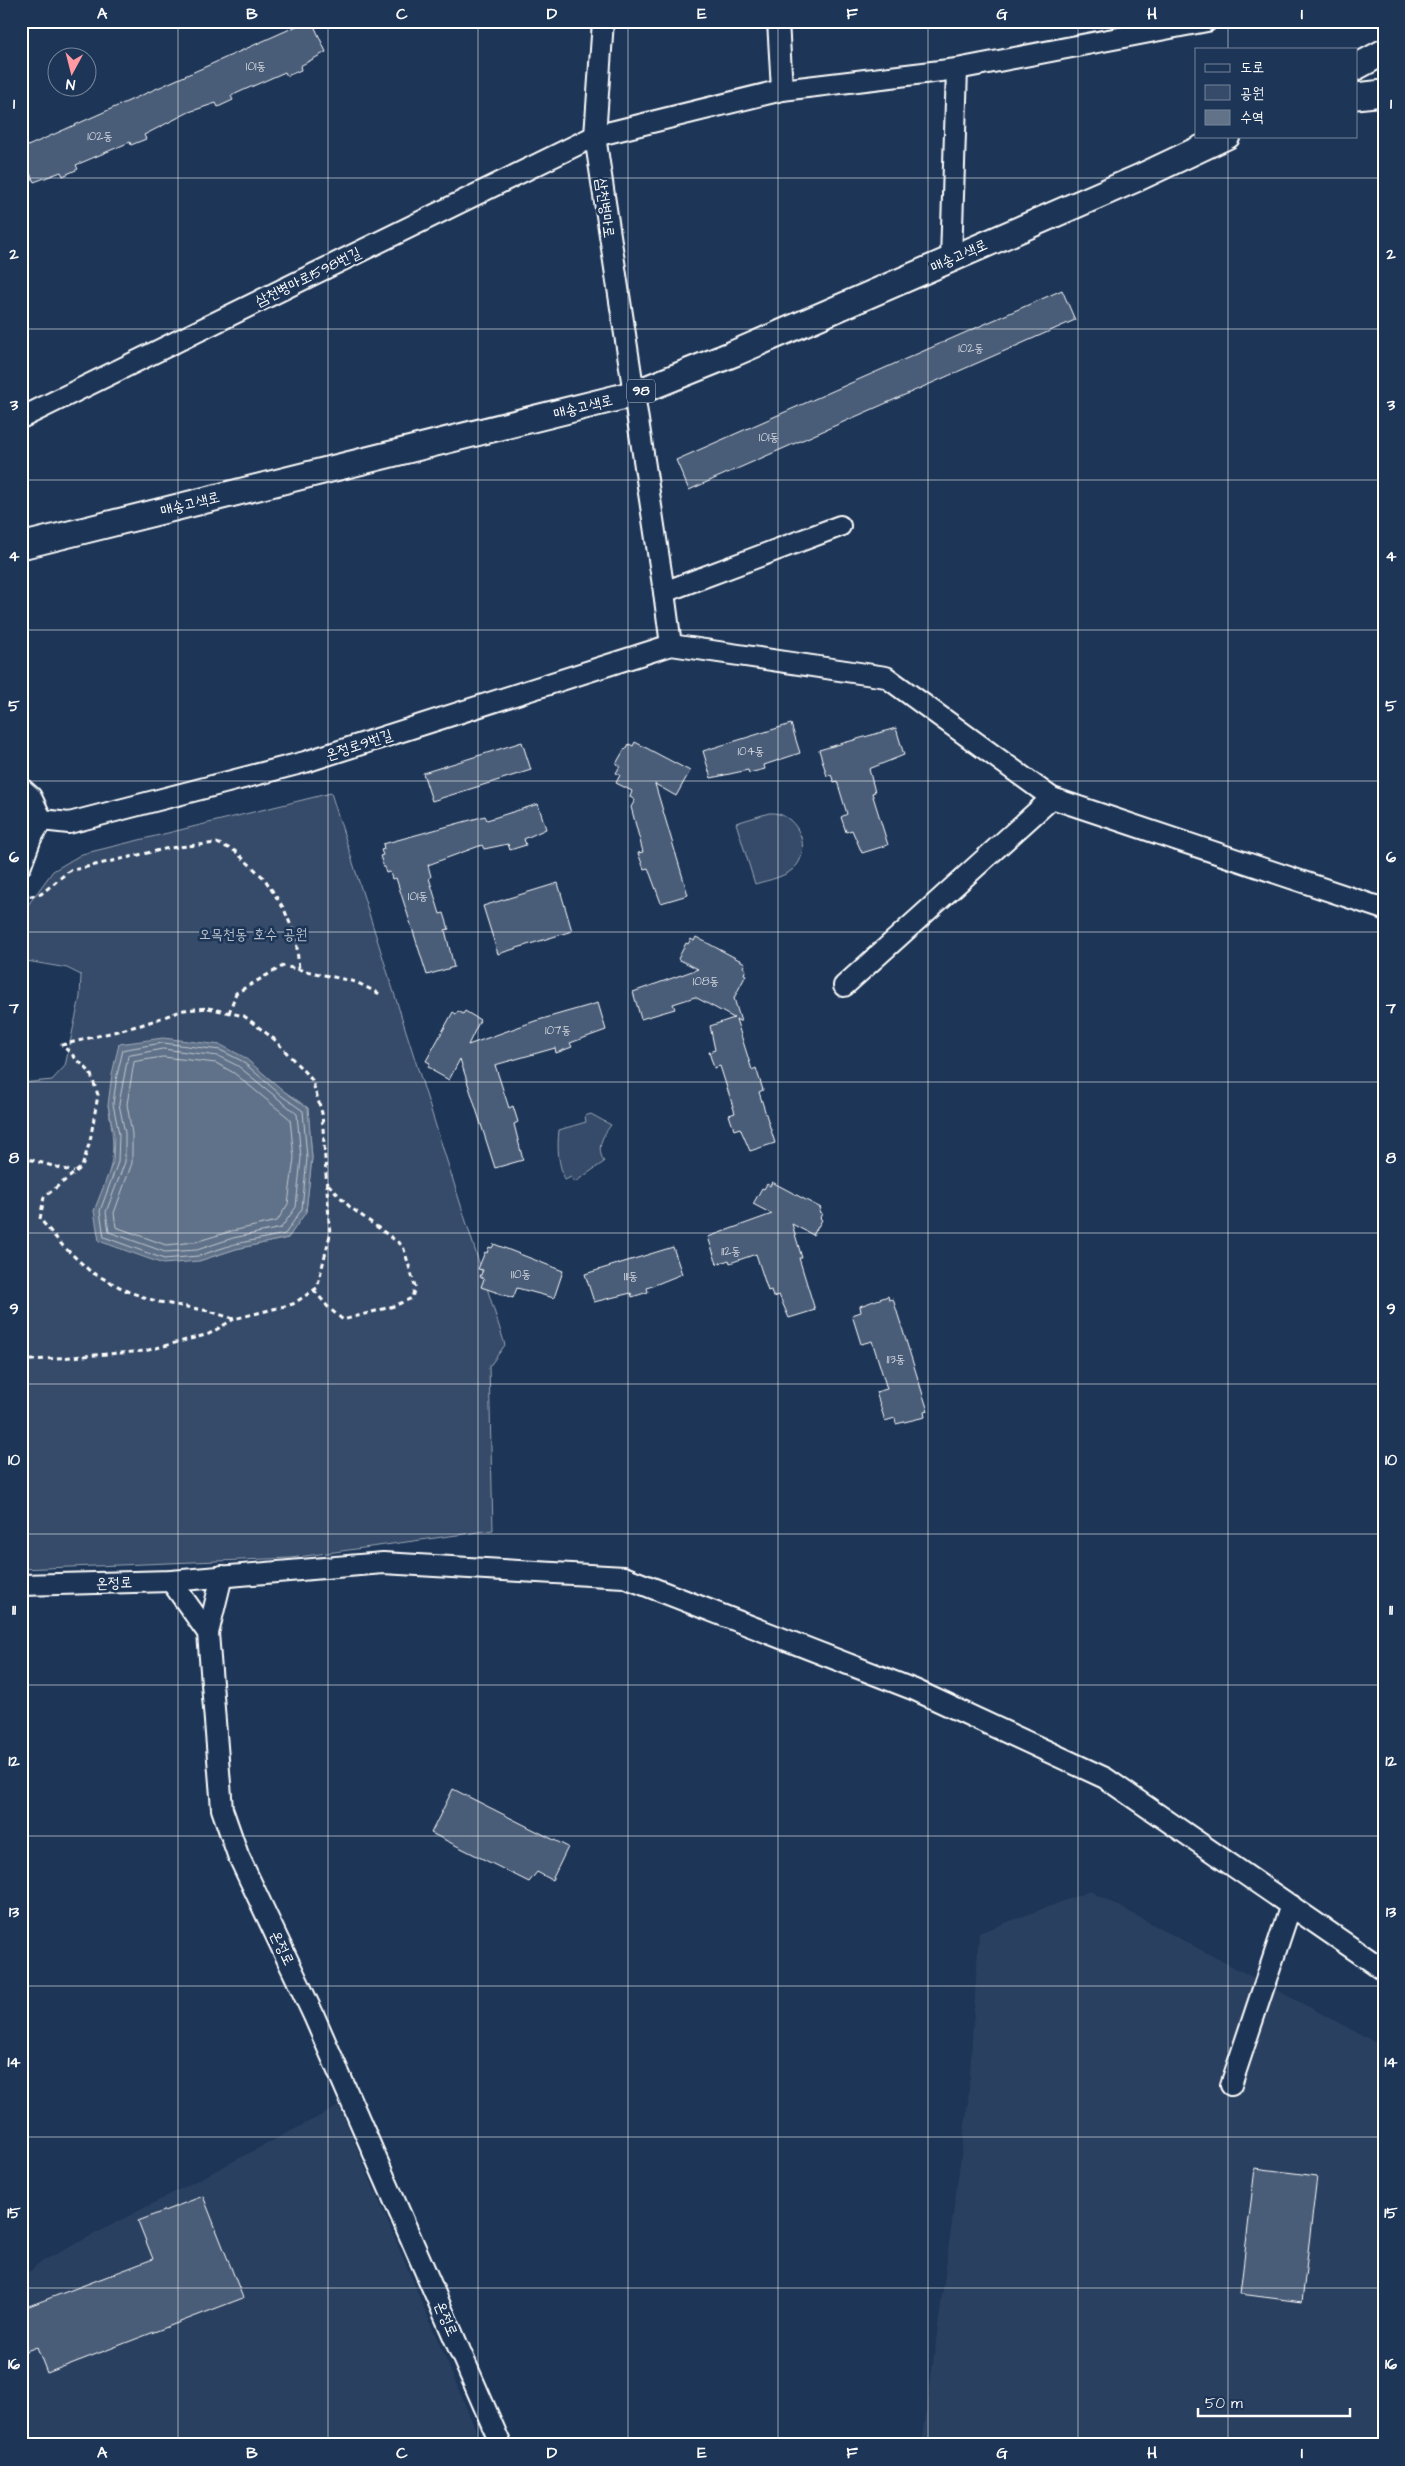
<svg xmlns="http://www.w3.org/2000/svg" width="1405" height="2466" viewBox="0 0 1405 2466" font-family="'Architects Daughter','Poor Story',sans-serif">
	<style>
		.built { fill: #2a4161 }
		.green { fill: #364b69; stroke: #9aa5b4; fill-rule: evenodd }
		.water { fill: #617289; stroke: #a0aab8 }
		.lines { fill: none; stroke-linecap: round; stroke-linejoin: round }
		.shore { stroke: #c0c7d0; stroke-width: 1 }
		.building { fill: #4a5d79; stroke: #fff }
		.minor-casing { stroke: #fff; stroke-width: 24 }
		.major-casing { stroke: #fff; stroke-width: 29 }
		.path { stroke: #fff; stroke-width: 3; stroke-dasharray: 5 4; stroke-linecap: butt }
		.minor { stroke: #1d3557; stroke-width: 20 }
		.major { stroke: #1d3557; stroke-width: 25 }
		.grid { fill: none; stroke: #fff; stroke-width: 1; stroke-opacity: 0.55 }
		.labels { text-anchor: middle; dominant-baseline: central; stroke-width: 5; stroke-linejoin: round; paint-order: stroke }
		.number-label { font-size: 12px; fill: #d2d6de }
		.shield { fill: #1d3557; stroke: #bbc2cd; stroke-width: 1 }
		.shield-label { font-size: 14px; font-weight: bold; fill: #fff }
		.street-label { font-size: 15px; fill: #fff; stroke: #1d3557 }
		.park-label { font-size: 15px; fill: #b9c0ca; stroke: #1d3557 }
		.neatline { fill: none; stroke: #fff; stroke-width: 2 }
		.grid-label { font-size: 16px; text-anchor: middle; font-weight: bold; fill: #fff }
	</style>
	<rect width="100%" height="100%" fill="#1d3557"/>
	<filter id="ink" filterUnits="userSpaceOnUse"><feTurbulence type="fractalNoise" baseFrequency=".02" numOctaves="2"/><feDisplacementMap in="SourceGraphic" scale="10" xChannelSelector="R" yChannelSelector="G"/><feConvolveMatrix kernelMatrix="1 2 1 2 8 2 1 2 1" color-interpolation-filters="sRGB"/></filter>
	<g filter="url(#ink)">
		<g class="built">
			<polygon points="1090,1891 1384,2047 1384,2445 922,2445 968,2103 979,1933"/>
			<polygon points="339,2106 482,2445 21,2445 21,2279 39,2263"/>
		</g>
		<g class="green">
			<path d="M331 793 505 1345 489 1367 493 1530 291 1558 21 1569V1083L52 1080 65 1066 80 997 81 975 67 968 21 960V924L25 909 53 871 82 854ZM285 1092 308 1108 312 1158 306 1211 288 1238 236 1249 199 1261 94 1211C114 1165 117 1154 108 1105Z"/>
			<path d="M769 813C795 811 812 845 797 865 788 877 768 880 755 884L736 823Z"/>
			<path d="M591 1114 611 1125C602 1137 596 1147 604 1162L575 1182 571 1177 565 1180C558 1163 557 1148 559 1130L586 1122 585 1116Z"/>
		</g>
		<polygon class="water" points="163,1038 221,1045 244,1057 285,1092 308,1108 312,1158 306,1212 288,1238 236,1249 199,1261 163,1264 99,1241 94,1211 113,1162 114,1135 108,1105 112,1074 119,1044"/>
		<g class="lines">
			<g class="shore">
				<polygon points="163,1043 220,1050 242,1061 282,1096 303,1111 307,1158 302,1209 285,1234 235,1244 198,1256 164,1259 104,1237 100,1211 118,1162 119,1134 113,1104 117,1075 123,1050"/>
				<polygon points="163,1049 218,1056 238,1066 297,1114 301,1158 296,1207 281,1228 233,1238 197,1250 165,1252 109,1232 106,1212 125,1162 125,1133 119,1104 128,1056"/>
				<polygon points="163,1057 216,1063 234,1073 290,1119 294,1158 288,1204 277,1221 232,1231 195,1242 166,1245 116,1227 114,1213 132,1163 132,1134 127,1104 134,1062"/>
			</g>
		</g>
		<g class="building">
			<polygon points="308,21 312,21 326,52 300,66 301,70 287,76 285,72 244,90 231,96 233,100 218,107 216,103 189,112 144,135 146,139 131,145 130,142 76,165 78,169 63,176 61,172 34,182 21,154 21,149"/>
			<polygon points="1062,290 1075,320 689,490 676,460"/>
			<polygon points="791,724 800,753 764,765 765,769 749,773 748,770 711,778 703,751"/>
			<polygon points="896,728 904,755 869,769 875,792 872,793 888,845 862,853 852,830 846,832 841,817 847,814 837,781 834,782 831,775 827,776 819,750"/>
			<polygon points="522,742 531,770 432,801 423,773"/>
			<polygon points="635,742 690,771 676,796 655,784 688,895 661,903 648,868 644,869 638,853 643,852 631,807 635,800 630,797 632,791 616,783 620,775 616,773 620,766 616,764 625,748 626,749 629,744 633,746"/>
			<polygon points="538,804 546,829 524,839 526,845 510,850 508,844 484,849 482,845 428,865 431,877 429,878 440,914 444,913 449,929 445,930 454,967 427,975 396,878 392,879 390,872 386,873 380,856 383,855 381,850 384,849 383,844 485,816 487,820"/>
			<polygon points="558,883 572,931 498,954 483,906"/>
			<polygon points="696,937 745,963 743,967 746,969 744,974 746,975 734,998 741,1022 736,1019 752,1070 756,1068 763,1090 759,1092 775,1143 750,1151 740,1128 734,1130 729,1115 735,1113 720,1066 714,1068 709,1052 715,1050 710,1026 734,1018 695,997 673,1004 675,1009 641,1019 633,992 698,969 678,959 686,943 688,944 691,939 694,941"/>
			<polygon points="598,1003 606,1030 570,1043 572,1047 556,1053 555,1048 495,1065 509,1108 513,1106 518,1122 514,1124 523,1160 495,1168 460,1059 449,1080 433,1071 434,1070 428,1067 430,1063 426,1061 453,1012 456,1014 458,1011 463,1014 465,1011 480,1020 468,1045 535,1021"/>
			<polygon points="772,1182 821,1208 819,1212 822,1213 820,1218 822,1220 813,1235 792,1224 802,1258 799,1258 815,1310 789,1318 779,1295 773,1297 771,1290 768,1291 756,1254 730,1263 729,1260 717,1264 708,1237 772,1214 753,1204 762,1188 764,1189 767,1184 770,1186"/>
			<polygon points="494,1244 563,1271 554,1298 517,1288 513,1298 481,1287 484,1279 480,1277 483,1270 478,1269 485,1252 487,1253 489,1247 492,1248"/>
			<polygon points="673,1247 682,1274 647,1288 648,1292 632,1297 631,1293 594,1302 585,1274"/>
			<polygon points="888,1296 889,1300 893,1299 928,1411 924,1412 925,1417 896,1424 895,1418 885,1421 876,1392 887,1389 880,1366 872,1341 861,1344 852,1315 861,1312 860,1306"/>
			<polygon points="453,1789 568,1847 552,1880 537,1872 529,1882 431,1833"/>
			<polygon points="1255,2168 1317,2176 1302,2302 1240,2294"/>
			<polygon points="203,2196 243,2298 47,2373 37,2347 26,2351 21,2339 21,2309 153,2259 138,2221"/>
		</g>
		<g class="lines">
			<defs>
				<g id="minor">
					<polyline points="603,21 595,136 664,592 840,526"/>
					<polyline points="778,21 782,90"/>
					<polyline points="951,259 957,69"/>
					<polyline points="21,418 595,136 782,90 957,69 1207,21"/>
					<polyline points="664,592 671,645 886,677 1052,798 1384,909"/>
					<polyline points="21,788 31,797 42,820 31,838 21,865"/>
					<polyline points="42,820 69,823 305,762 671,645"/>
					<polyline points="844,986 1052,798"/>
					<polyline points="171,1581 208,1633 222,1809 238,1855 314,2016 501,2445"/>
					<polyline points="21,1585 171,1581 383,1563 624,1577 915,1690 1105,1778 1384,1970"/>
					<polyline points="208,1633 222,1576"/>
					<polyline points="1231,2085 1291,1905"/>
				</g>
				<g id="major">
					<polyline points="1356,67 1384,52"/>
					<polyline points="1356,96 1384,93"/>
					<polyline points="21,546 633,394 735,353 1138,178 1227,136"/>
				</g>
			</defs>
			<use href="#minor" class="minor-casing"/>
			<use href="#major" class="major-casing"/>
			<g class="path">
				<polyline points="21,898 41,894 69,871 169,848 217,843 235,851 264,878 284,909 296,938 299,969"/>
				<polygon points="208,1008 244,1016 274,1039 312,1080 322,1113 330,1235 317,1288 293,1304 234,1319 209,1311 159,1302 129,1292 91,1272 63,1246 40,1219 44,1197 82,1167 90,1141 98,1095 90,1072 62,1045 141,1025 184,1010"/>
				<polyline points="229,1013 236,993 283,966 356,982 380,994"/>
				<polyline points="21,1157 74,1172"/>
				<polyline points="314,1290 328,1307 343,1320 394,1306 412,1298 415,1286 403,1246 350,1207 327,1183"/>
				<polyline points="21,1361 145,1351 209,1334 234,1319"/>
			</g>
			<use href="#minor" class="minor"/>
			<use href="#major" class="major"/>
		</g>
	</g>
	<path class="grid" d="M178 21V2445M328 21V2445M478 21V2445M628 21V2445M778 21V2445M928 21V2445M1078 21V2445M1228 21V49M1228 136V2445M21 178H1384M21 329H1384M21 480H1384M21 630H1384M21 781H1384M21 932H1384M21 1082H1384M21 1233H1384M21 1384H1384M21 1534H1384M21 1685H1384M21 1836H1384M21 1986H1384M21 2137H1384M21 2288H1384"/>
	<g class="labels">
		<g class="number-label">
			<text x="256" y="66">101동</text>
			<text x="100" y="136">102동</text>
			<text x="971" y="348">102동</text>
			<text x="769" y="437">101동</text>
			<text x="751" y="751">104동</text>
			<text x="418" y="896">101동</text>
			<text x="706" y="981">108동</text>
			<text x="558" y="1030">107동</text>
			<text x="731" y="1251">112동</text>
			<text x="521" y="1274">110동</text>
			<text x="631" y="1276">111동</text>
			<text x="896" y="1359">113동</text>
		</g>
		<rect class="shield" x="627" y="379.5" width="28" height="23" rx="4"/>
		<g class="shield-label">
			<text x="641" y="391">98</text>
		</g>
		<g class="street-label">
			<text transform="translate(605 208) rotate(82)">삼천병마로</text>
			<text transform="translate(959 256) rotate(-24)">매송고색로</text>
			<text transform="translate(308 277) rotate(-26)">삼천병마로1598번길</text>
			<text transform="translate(583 407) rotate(-14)">매송고색로</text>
			<text transform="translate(190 504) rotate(-14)">매송고색로</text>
			<text transform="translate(359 745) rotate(-18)">온정로9번길</text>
			<text transform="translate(114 1583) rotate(-2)">온정로</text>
			<text transform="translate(282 1948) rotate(64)">온정로</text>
			<text transform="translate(446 2319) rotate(67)">온정로</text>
		</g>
		<g class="park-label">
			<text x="253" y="934">오목천동 호수 공원</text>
		</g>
	</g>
	<rect width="1405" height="2466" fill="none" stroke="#1d3557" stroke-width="55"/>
	<rect x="1195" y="48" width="162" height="90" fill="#1d3557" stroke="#77869a"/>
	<rect x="1205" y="64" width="25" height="8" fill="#1d3557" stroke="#77869a"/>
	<text x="1240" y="72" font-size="15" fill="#ffffff">도로</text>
	<rect x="1205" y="85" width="25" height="15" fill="#364b69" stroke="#77869a"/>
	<text x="1240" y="98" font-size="15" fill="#ffffff">공원</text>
	<rect x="1205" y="110" width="25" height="15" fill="#617289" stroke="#77869a"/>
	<text x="1240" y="122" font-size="15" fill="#ffffff">수역</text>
	<g transform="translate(72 72) rotate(187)"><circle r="24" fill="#1d3557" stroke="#77869a"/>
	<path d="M0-4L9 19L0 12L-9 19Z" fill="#ff9aa2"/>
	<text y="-8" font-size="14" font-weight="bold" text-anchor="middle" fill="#ffffff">N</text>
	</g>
	<path d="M1198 2408v8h152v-8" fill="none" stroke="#ffffff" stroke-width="2.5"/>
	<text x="1205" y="2408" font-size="15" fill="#ffffff" stroke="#1d3557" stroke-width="4" paint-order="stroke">50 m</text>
	<rect x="28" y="28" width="1350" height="2410" class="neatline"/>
	<g class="grid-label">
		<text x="102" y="19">A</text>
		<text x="252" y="19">B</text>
		<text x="402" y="19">C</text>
		<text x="552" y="19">D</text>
		<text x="702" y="19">E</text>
		<text x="852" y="19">F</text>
		<text x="1002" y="19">G</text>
		<text x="1152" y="19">H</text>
		<text x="1302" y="19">I</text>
		<text x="14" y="109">1</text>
		<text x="1391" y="109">1</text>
		<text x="14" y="259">2</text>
		<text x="1391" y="259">2</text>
		<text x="14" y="410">3</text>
		<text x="1391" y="410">3</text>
		<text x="14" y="561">4</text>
		<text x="1391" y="561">4</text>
		<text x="14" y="711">5</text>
		<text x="1391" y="711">5</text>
		<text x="14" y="862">6</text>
		<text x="1391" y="862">6</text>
		<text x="14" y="1013">7</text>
		<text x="1391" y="1013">7</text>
		<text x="14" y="1163">8</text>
		<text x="1391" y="1163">8</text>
		<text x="14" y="1314">9</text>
		<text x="1391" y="1314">9</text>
		<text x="14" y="1465">10</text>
		<text x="1391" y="1465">10</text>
		<text x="14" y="1615">11</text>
		<text x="1391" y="1615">11</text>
		<text x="14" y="1766">12</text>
		<text x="1391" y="1766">12</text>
		<text x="14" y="1917">13</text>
		<text x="1391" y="1917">13</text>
		<text x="14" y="2067">14</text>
		<text x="1391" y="2067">14</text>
		<text x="14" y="2218">15</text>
		<text x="1391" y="2218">15</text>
		<text x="14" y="2369">16</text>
		<text x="1391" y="2369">16</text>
		<text x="102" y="2458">A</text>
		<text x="252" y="2458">B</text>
		<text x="402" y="2458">C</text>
		<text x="552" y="2458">D</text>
		<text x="702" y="2458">E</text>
		<text x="852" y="2458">F</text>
		<text x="1002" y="2458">G</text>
		<text x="1152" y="2458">H</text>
		<text x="1302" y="2458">I</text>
	</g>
</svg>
